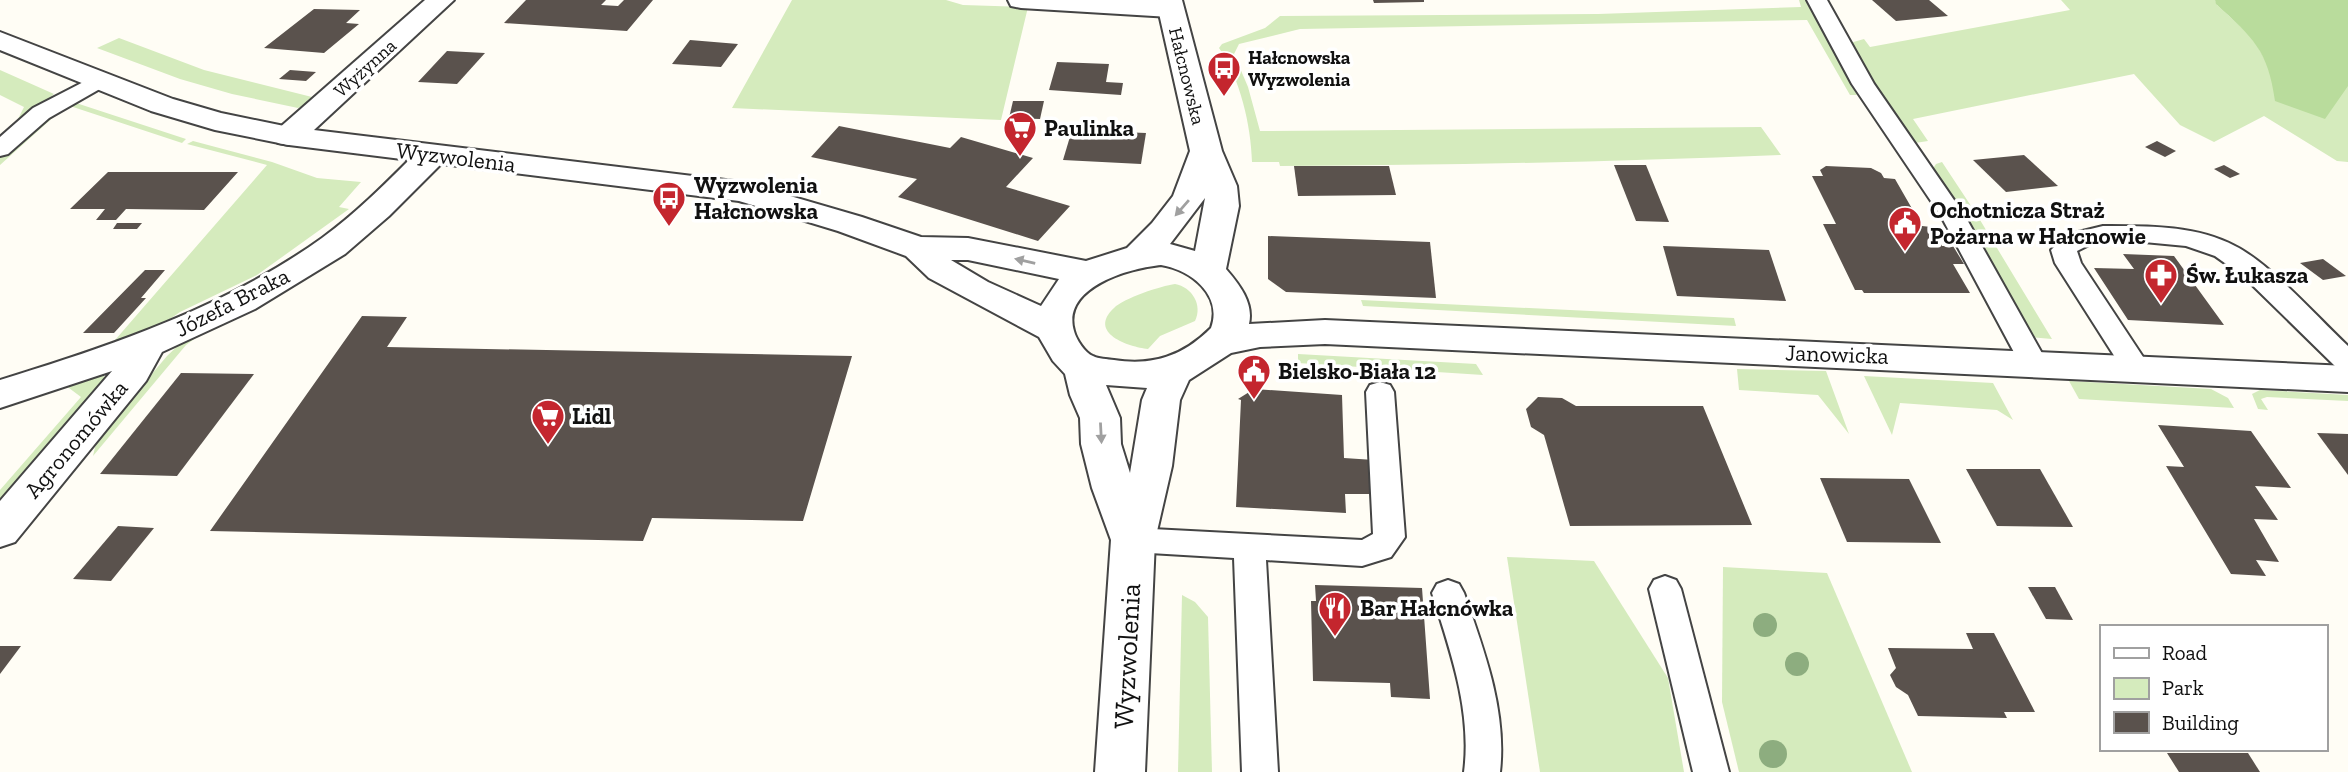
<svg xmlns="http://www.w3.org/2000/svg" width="2348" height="772" viewBox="0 0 2348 772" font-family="'Zilla Slab',serif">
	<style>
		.green { fill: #d5ebbd }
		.forest { fill: #b9dc9c }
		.building { fill: #5a524d }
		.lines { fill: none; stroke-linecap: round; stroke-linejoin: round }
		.service-casing { stroke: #444; stroke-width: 4 }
		.minor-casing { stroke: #444; stroke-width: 4 }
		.tertiary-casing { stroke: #444; stroke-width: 4 }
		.service { fill: #fff; fill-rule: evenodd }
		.minor { fill: #fff; fill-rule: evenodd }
		.tertiary { fill: #fff; fill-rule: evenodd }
		.tree { fill: #8dad7f }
		.oneway { fill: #a0a0a0 }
		.labels { text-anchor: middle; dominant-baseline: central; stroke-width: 7; stroke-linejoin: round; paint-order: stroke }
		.far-poi-label { font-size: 19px; font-weight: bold; fill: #111; stroke: #fff; text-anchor: start }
		.far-street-label { font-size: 19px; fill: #111; stroke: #fff }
		.poi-label { font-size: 23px; font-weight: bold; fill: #111; stroke: #fff; text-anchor: start }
		.street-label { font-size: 23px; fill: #111; stroke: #fff }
		.near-street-label { font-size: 28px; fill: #111; stroke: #fff }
	</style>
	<rect width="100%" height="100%" fill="#fffdf5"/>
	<g class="green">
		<polygon points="792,0 946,0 963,5 1028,7 1001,120 732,108"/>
		<path d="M1799 0H1807L1857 95H1850L1807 20 1300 29 1239 44 1234 54 1248 87 1260 131 1761 127 1781 155C1614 162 1447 165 1280 166L1279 162H1252C1251 125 1240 78 1219 48L1222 44 1265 28 1280 16 1598 14 1801 7Z"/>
		<polygon points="2061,0 2215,0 2217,5 2252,37 2271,70 2348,86 2348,162 2337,161 2264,116 2214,142 2180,125 2134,74 1913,119 1928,141 1915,143 1879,93 1850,43 1864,39 1870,47 2070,10"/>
		<polygon points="119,38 204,70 312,97 307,101 313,102 298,108 232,94 180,79 97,48"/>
		<polygon points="0,70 54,94 0,141 0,136 17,121 24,107 0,95"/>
		<polygon points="73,102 186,139 182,143 67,105 0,165 0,157 51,112"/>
		<polygon points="193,141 272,162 317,178 361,182 339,207 349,209 257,275 180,312 147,335 109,347 267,165 187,144"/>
		<polygon points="1942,162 1977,215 2052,339 2030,337 1978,234 1932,170 1936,164"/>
		<path d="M1175 284C1192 287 1203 305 1195 321L1160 336 1148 349C1129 347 1087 333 1114 308 1124 298 1161 286 1175 284Z"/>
		<polygon points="1361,300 1734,318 1736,326 1363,306"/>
		<polygon points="223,318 186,345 93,456 97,439 167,356 187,337"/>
		<polygon points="1298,354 1476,364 1483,375 1298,363"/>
		<polygon points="1737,369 1826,371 1849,434 1818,395 1739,390"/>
		<polygon points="98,374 104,375 105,379 101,386 0,501 0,490 81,397 65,385"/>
		<polygon points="1864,376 1993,383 2013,420 1997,410 1900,403 1892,435"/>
		<polygon points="2069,381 2211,389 2228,398 2234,408 2079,399"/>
		<polygon points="2260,390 2348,395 2348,401 2267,397 2261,399 2268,410 2258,409 2252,394"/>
		<polygon points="1507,557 1594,561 1668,678 1684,772 1540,772"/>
		<polygon points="1723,567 1827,573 1912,772 1739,772 1722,702"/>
		<polygon points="1182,595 1195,602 1208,617 1212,772 1178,772"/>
	</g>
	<path class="forest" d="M2215 0H2348V86L2325 119 2275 101C2268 50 2253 38 2216 4Z"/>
	<g class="building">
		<polygon points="526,0 606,0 601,5 618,6 624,0 653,0 627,31 504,23"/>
		<polygon points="1373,0 1424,0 1424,2 1374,3"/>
		<polygon points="1872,0 1929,0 1948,16 1896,21"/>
		<polygon points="314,9 360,10 346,23 359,24 324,53 264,48"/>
		<polygon points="690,40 738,44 721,67 672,64"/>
		<polygon points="447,51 485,53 457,84 418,82"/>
		<polygon points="1057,62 1109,64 1106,82 1123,83 1121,95 1049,90"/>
		<polygon points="290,70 316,72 306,81 279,79"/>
		<polygon points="1013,101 1044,101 1040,119 1009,118"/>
		<polygon points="839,126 950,148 961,137 1033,158 1006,187 1070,206 1038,241 898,197 917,179 811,157"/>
		<polygon points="1072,130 1146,133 1141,164 1063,160"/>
		<polygon points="2157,141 2176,151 2165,157 2145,147"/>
		<polygon points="2024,155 2058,186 2006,192 1973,160"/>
		<polygon points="1614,165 1646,165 1669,222 1636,221"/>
		<polygon points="2224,165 2240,174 2230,178 2214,169"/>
		<polygon points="1294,166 1389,166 1396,195 1298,196"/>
		<polygon points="1826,166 1871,168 1881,173 1884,178 1895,179 1922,226 1931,227 1942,246 1953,246 1964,264 1953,264 1970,293 1864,293 1862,290 1855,290 1823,224 1836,224 1812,176 1823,176 1820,170"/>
		<polygon points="108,172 238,172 204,210 126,209 116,220 96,220 105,209 70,209"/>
		<polygon points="117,223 142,223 137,229 113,229"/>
		<polygon points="1268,236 1430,242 1436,298 1286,292 1268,279"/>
		<polygon points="1663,246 1769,250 1786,301 1677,296"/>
		<polygon points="2123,254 2174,256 2224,325 2128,320 2094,268 2134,269"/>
		<polygon points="2323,259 2346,276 2323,280 2300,263"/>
		<polygon points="145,270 165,270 141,298 146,298 114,333 83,333"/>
		<polygon points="362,316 407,317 387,347 852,356 803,521 652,518 643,541 210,531"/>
		<polygon points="181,373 254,374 177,476 100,474"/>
		<polygon points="1254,389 1342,395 1344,458 1374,460 1376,494 1345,494 1346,513 1236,507 1241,400 1238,399"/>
		<polygon points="1538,397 1562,398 1576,406 1703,406 1752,525 1570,526 1544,435 1531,427 1526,409"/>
		<polygon points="2158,425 2251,431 2291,488 2255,486 2278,520 2254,519 2279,562 2256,560 2266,576 2231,574 2166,466 2184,467"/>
		<polygon points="2317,433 2348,434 2348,475"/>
		<polygon points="1966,469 2040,469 2073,527 1997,526"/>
		<polygon points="1820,478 1909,479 1941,543 1847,542"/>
		<polygon points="118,526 154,528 111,581 73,579"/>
		<polygon points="1315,585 1422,588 1430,699 1391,697 1390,683 1313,681 1311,601 1316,601"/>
		<polygon points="2028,587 2055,587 2073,620 2046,619"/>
		<polygon points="1966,633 1994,633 2035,712 2004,712 2007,718 1918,716 1908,695 1896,687 1890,675 1896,668 1888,648 1973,649"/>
		<polygon points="0,646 21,646 0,674"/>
		<polygon points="2167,753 2248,753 2260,772 2179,772"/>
	</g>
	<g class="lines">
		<defs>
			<g id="service">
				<polygon points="1807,0 1827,0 1874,84 1965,216 2048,364 2044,371 2034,374 2024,371 1941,216 1852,84"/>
				<polygon points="97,75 105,76 108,81 105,86 49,118 8,154 0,156 0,137 33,108"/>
				<path d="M2103 226C2147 226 2196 225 2235 246 2271 264 2318 318 2348 346V372L2338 369 2243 276 2215 256 2186 246 2144 242H2095L2077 251 2081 263 2151 369 2147 376 2137 379 2127 376 2055 263 2051 250 2066 235Z"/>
				<polygon points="1380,382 1390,385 1394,392 1405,537 1391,557 1362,566 1266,560 1278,772 1242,772 1234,558 1133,552 1122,549 1117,540 1122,531 1133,528 1362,540 1373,534 1366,392 1370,385"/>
				<polygon points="1665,576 1676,580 1681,589 1729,772 1693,772 1649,589 1654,580"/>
				<path d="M1448 580 1459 584 1464 593C1484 650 1507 711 1500 772H1464C1472 711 1450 650 1432 593L1437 584Z"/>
			</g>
			<g id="minor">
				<polygon points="425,0 454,0 300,143 289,145 278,143 273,136 278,129"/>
				<polygon points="1008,0 1156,0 1180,3 1184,9 1180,15 1170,17 1021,8 1011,6"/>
				<path d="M432 146 443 148 448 155 443 162 389 216 345 254 255 309 162 352 146 381 15 542 0 547V501L112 371 0 408V380C111 346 226 307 322 238 358 212 389 180 421 148Z"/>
			</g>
			<path id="tertiary" d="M1156 0H1182L1222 151 1237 186 1239 206 1226 269C1239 284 1254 303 1249 324L1325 320 2348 366V392L1325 344 1260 347 1231 353 1189 380 1180 400 1172 466 1155 540 1145 772H1095L1111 540 1092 488 1081 444 1080 418 1070 395 1065 374 1053 361 1039 337 929 278 906 256 838 231 739 201 289 145 215 130 151 111 0 50V32L173 99 221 113 289 127 742 182 862 217 921 237 968 238 1086 261 1127 248 1152 223 1173 196 1190 151ZM1205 198 1195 251 1170 244ZM951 260H968L1059 279 1041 306 988 282ZM1161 265C1191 270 1223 295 1211 328 1183 356 1153 366 1114 360 1108 359 1098 359 1093 356 1085 353 1076 339 1074 331 1061 287 1130 268 1161 265ZM1106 385 1147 388 1142 400 1130 473 1121 444 1120 418Z"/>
		</defs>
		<use href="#service" class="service-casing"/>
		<use href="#minor" class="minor-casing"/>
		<use href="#tertiary" class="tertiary-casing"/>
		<use href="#service" class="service"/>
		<use href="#minor" class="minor"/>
		<use href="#tertiary" class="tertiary"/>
	</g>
	<g class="tree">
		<circle cx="1765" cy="625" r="12"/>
		<circle cx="1797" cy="664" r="12"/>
		<circle cx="1773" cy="754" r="14"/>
	</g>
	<defs><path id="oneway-solid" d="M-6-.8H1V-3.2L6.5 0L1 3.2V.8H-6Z" transform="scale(1.75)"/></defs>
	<g class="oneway">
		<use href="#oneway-solid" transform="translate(1182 208) rotate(131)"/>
		<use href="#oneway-solid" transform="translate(1025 261) rotate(-167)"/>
		<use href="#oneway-solid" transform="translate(1101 433) rotate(87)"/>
	</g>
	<defs>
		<symbol id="bus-pin" viewBox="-11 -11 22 30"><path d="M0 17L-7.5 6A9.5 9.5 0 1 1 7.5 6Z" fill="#c4262e" stroke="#fff"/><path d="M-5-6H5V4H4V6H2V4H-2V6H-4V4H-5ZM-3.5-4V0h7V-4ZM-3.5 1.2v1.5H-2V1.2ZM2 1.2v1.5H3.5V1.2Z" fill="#fff"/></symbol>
		<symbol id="supermarket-pin" viewBox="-11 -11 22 30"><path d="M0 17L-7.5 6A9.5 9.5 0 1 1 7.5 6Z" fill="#c4262e" stroke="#fff"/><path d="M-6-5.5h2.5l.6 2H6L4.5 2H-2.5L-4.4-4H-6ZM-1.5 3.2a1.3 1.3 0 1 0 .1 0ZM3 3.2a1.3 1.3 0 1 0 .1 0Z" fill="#fff"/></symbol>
		<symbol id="civic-pin" viewBox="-11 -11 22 30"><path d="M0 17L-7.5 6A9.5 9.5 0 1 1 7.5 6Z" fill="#c4262e" stroke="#fff"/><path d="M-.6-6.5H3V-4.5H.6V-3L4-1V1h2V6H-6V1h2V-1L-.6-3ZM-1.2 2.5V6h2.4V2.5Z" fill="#fff"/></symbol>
		<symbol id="pharmacy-pin" viewBox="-11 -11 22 30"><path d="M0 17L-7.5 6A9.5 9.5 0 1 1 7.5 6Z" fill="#c4262e" stroke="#fff"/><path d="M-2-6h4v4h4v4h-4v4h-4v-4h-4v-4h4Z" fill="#fff"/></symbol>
		<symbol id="restaurant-pin" viewBox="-11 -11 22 30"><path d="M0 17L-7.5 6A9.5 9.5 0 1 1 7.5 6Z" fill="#c4262e" stroke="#fff"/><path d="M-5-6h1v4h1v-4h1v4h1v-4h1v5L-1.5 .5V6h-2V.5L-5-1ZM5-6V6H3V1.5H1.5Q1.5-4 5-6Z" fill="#fff"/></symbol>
	</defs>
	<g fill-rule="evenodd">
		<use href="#bus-pin" x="1205" y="49" width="38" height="52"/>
		<use href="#supermarket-pin" x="1001" y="109" width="38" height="52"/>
		<use href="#bus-pin" x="650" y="179" width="38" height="52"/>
		<use href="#civic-pin" x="1886" y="204" width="38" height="52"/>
		<use href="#pharmacy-pin" x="2142" y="256" width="38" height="52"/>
		<use href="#civic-pin" x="1235" y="352" width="38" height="52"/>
		<use href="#supermarket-pin" x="529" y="397" width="38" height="52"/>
		<use href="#restaurant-pin" x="1316" y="589" width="38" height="52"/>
	</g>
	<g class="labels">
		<g class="far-poi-label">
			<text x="1248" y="57">Hałcnowska<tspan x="1248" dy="22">Wyzwolenia</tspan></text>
		</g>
		<g class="far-street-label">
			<text transform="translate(365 68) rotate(-42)">Wyżynna</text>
			<text transform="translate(1187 76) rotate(76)">Hałcnowska</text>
		</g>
		<g class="poi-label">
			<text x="1044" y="128">Paulinka</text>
			<text x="694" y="185">Wyzwolenia<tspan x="694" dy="26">Hałcnowska</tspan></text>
			<text x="1930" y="210">Ochotnicza Straż<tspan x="1930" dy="26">Pożarna w Hałcnowie</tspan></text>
			<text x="2186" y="275">Św. Łukasza</text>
			<text x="1278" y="371">Bielsko-Biała 12</text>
			<text x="572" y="416">Lidl</text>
			<text x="1360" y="608">Bar Hałcnówka</text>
		</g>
		<g class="street-label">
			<text transform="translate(456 157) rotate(7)">Wyzwolenia</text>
			<text transform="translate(232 302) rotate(-27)">Józefa Braka</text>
			<text transform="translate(1837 354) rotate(2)">Janowicka</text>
			<text transform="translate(76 439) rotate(-50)">Agronomówka</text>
		</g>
		<g class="near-street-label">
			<text transform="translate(1127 656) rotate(-87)">Wyzwolenia</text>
		</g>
	</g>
	<rect x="2100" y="625" width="228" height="126" fill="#ffffff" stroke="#a0a0a0" stroke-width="2"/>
	<rect x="2114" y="648" width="35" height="10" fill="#ffffff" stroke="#a0a0a0" stroke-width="2"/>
	<text x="2162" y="660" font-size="21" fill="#111111">Road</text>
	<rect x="2114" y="678" width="35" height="21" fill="#d5ebbd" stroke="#a0a0a0" stroke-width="2"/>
	<text x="2162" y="695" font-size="21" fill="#111111">Park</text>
	<rect x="2114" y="712" width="35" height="21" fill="#5a524d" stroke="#a0a0a0" stroke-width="2"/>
	<text x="2162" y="730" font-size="21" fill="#111111">Building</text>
</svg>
